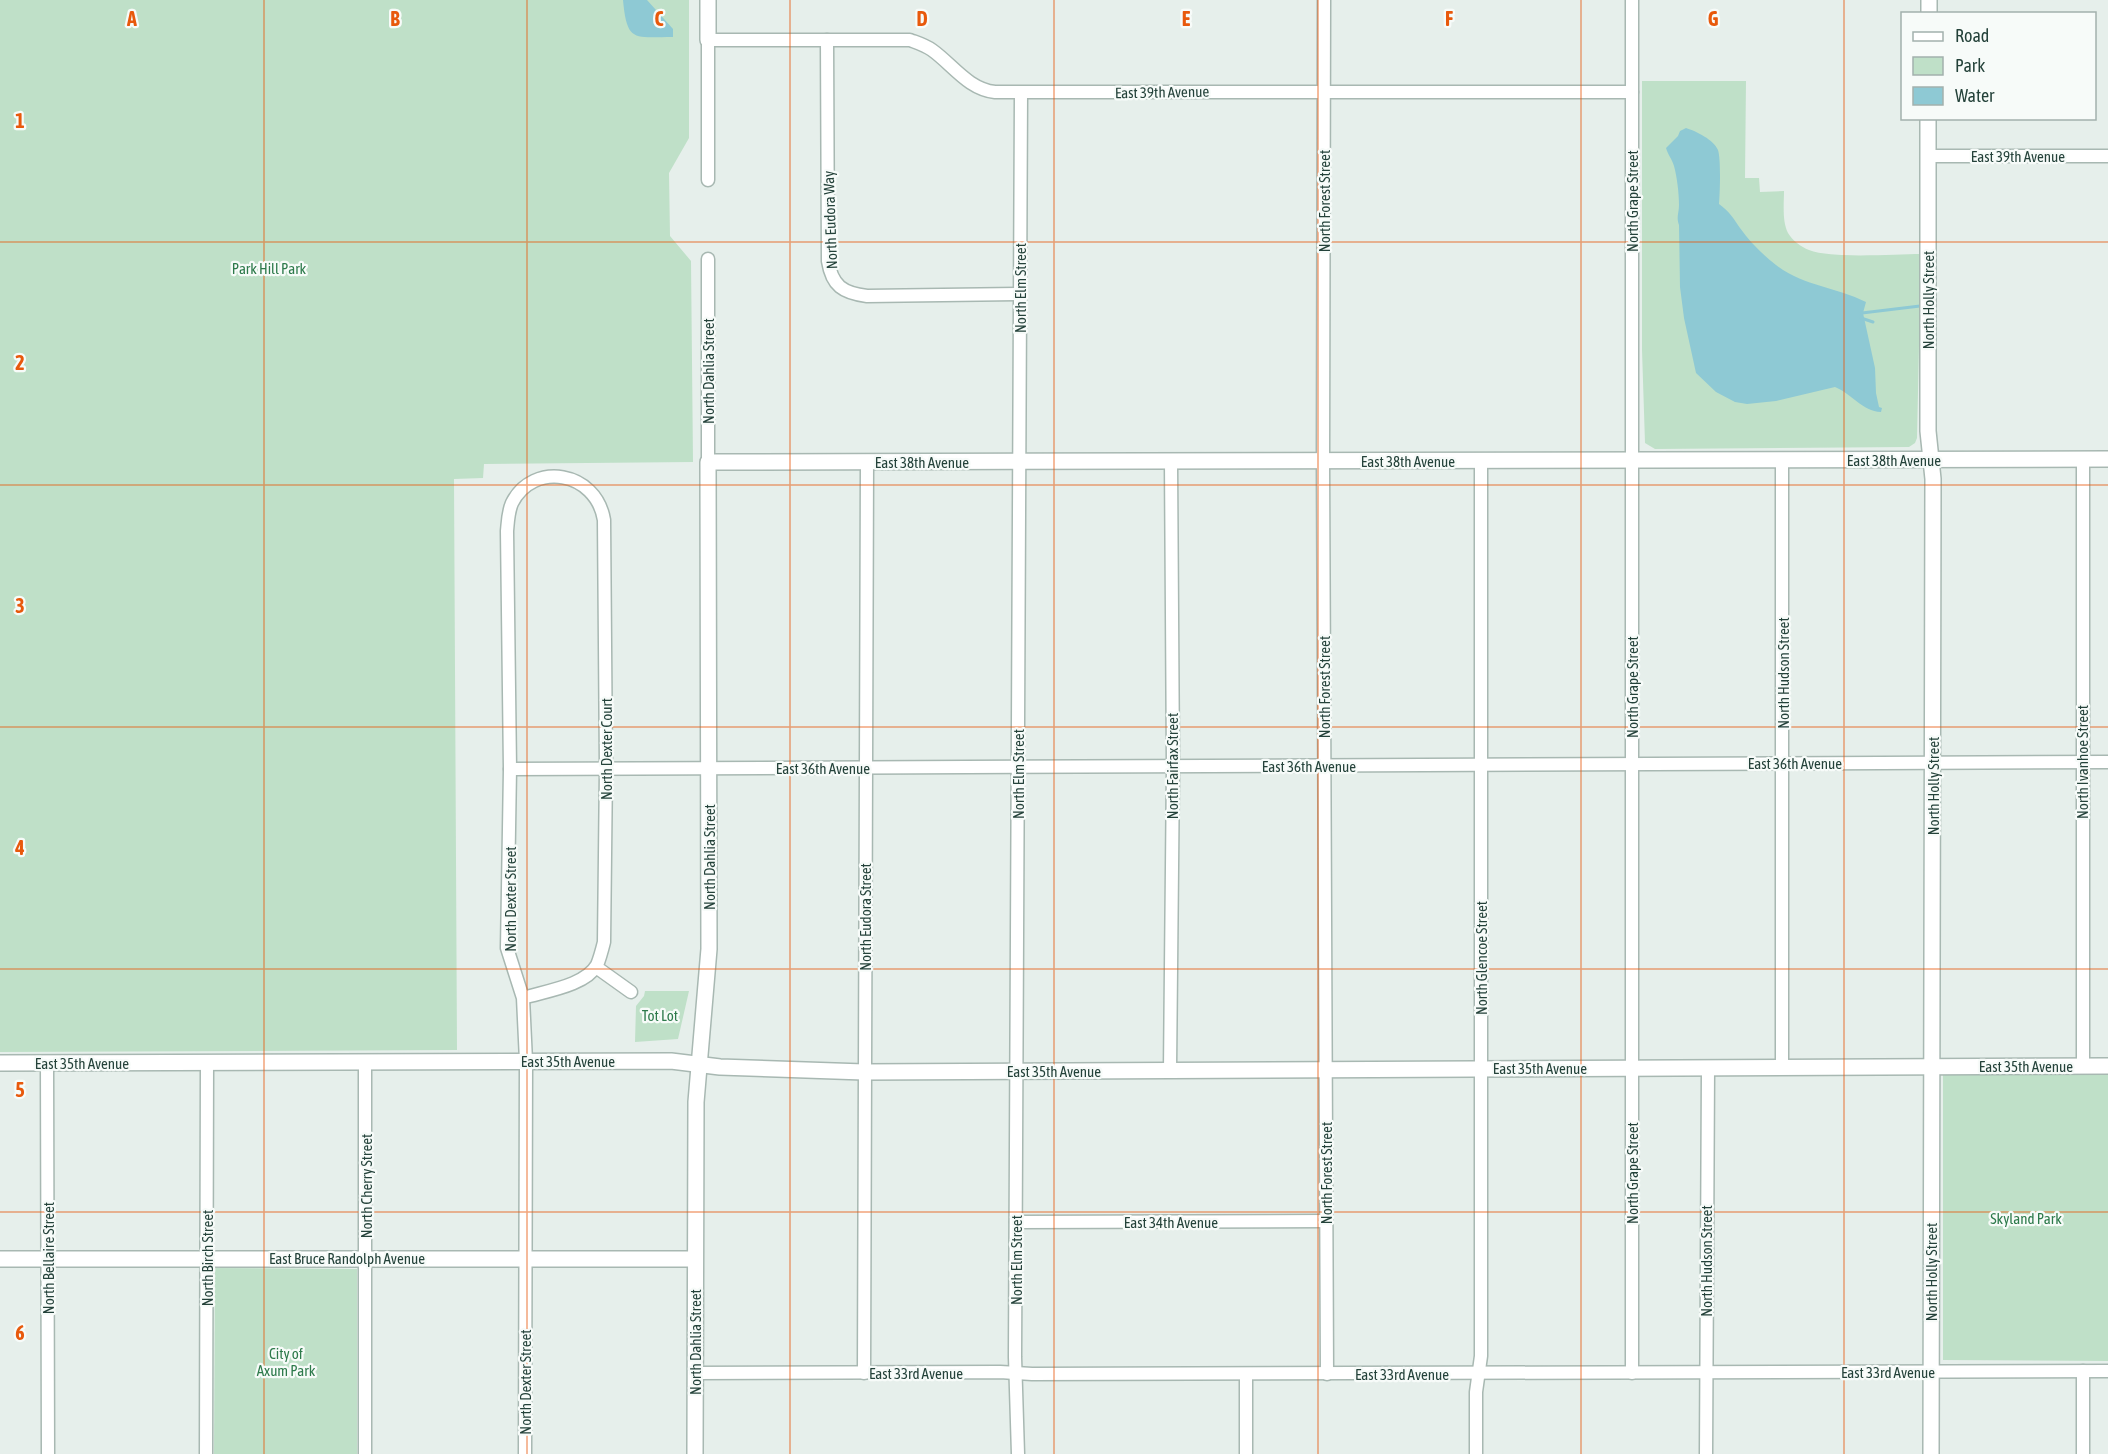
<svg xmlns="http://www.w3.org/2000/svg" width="2108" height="1454" viewBox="0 0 2108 1454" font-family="'Asap Condensed',sans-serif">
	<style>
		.green { fill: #bfe0c8 }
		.water { fill: #8ec9d4 }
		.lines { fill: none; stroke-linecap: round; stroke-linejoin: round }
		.stream { stroke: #8ec9d4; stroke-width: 3 }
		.minor-casing { stroke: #a8b8b2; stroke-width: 15 }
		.tertiary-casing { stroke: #a8b8b2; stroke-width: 18 }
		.minor { stroke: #fff; stroke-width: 12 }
		.tertiary { stroke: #fff; stroke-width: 15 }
		.grid { fill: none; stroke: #e8590c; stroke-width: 1.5; stroke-opacity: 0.55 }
		.labels { text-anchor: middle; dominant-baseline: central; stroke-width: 4.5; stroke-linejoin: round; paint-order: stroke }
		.street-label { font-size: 15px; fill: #24423a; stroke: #f7fbf9 }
		.park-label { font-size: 15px; fill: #2d7a4b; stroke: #f7fbf9 }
		.grid-label { font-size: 20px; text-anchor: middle; font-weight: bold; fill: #e8590c; stroke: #f7fbf9; stroke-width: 4.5; stroke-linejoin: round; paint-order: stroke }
	</style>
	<rect width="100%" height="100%" fill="#e6efeb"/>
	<g class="green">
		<polygon points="0,0 689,0 689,138 669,173 670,236 691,261 693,462 484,464 483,478 454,479 457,1050 0,1052"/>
		<path d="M1642 81H1746L1745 178H1759L1760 192 1784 191C1784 204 1782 221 1788 233 1792 240 1801 247 1809 250 1832 259 1894 254 1921 254L1917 438 1915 443 1909 447 1655 449 1645 443 1642 350Z"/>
		<polygon points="645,991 689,991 678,1039 635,1042 636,1006 644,996"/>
		<polygon points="2108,1073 2108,1361 1943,1360 1943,1075"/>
		<polygon points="215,1268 357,1269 357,1454 214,1454"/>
	</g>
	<g class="water">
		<path d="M623 0H647L673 29V37C634 37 627 43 623 0Z"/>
		<path d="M1686 128C1696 131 1714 140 1718 150 1721 159 1720 193 1719 204 1729 211 1734 219 1740 228 1750 242 1763 255 1776 265 1803 286 1836 287 1866 302L1863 313 1875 368 1876 393 1879 407 1882 408 1881 412C1862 411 1852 394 1835 387L1776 401 1747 404 1735 402 1716 392 1696 373 1684 318 1680 287 1679 225C1676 217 1679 213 1679 205 1679 193 1677 177 1674 166 1672 159 1668 155 1666 148L1678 136 1680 131Z"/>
	</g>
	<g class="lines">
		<g class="stream">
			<polyline points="1862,313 1920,306"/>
			<polyline points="1861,318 1873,322"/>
		</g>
		<defs>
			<g id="minor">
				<polyline points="1324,0 1323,462 1327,1374"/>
				<path d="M827 40 828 261C832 286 843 293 867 296L1020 294"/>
				<polyline points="1928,156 2108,156"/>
				<path d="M708 180V40H910C918 43 925 45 932 50 953 65 968 89 995 92H1632"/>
				<polyline points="708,259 708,462"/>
				<polyline points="2083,459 2083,1066"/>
				<polyline points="1782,460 1782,1067"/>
				<polyline points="510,769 2108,762"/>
				<polyline points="596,967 631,992"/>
				<path d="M523 998C545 991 585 986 597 965 600 958 602 950 604 942L606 768 604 520C596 471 533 461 512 503 508 512 508 521 507 531L510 769 507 948 523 998 526 1061 525 1454"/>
				<polyline points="365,1062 365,1454"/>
				<polyline points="47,1063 48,1454"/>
				<polyline points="1170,1070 1173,766 1171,461"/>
				<polyline points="1016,1222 1326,1221"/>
				<polyline points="2083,1371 2083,1454"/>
				<polyline points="695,1373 1000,1372 1032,1374 2108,1371"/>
				<polyline points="864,1373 867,462"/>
				<polyline points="1632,1373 1632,0"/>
				<polyline points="206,1454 207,1063"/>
				<polyline points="1018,1454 1015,1357 1021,93"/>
				<polyline points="1246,1454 1246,1375"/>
				<polyline points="1476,1454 1476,1392 1481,1356 1481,461"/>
				<polyline points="1706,1454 1708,1068"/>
			</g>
			<g id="tertiary">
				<polyline points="708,0 708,40"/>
				<polyline points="1929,0 1929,14"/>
				<polyline points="1928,118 1928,431 1933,479 1931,1454"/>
				<polyline points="0,1063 671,1061 720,1067 864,1072 2108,1066"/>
				<polyline points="0,1259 695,1259"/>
				<polyline points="695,1454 696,1102 709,949 708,462 2108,459"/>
			</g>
		</defs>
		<use href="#minor" class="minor-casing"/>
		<use href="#tertiary" class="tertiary-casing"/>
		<use href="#minor" class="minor"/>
		<use href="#tertiary" class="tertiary"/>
	</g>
	<path class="grid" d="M264 0V1454M527 0V1454M790 0V1454M1054 0V1454M1318 0V1454M1581 0V1454M1844 0V1454M0 242H2108M0 485H2108M0 727H2108M0 969H2108M0 1212H2108"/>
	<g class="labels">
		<g class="street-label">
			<text transform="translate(1162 92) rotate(-1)">East 39th Avenue</text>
			<text x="2018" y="156">East 39th Avenue</text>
			<text transform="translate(1324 201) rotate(-90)">North Forest Street</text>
			<text transform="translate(1632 201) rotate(-90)">North Grape Street</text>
			<text transform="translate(830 220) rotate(-92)">North Eudora Way</text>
			<text transform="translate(1020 288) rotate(-90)">North Elm Street</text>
			<text transform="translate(1928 300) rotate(-90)">North Holly Street</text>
			<text transform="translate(708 371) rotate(-90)">North Dahlia Street</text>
			<text x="1894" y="460">East 38th Avenue</text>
			<text x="1408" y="461">East 38th Avenue</text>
			<text x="922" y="462">East 38th Avenue</text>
			<text transform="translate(1783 673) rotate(-90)">North Hudson Street</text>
			<text transform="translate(1324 687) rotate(-90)">North Forest Street</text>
			<text transform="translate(1632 687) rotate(-90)">North Grape Street</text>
			<text transform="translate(606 749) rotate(-90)">North Dexter Court</text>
			<text transform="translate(2082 762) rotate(-90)">North Ivanhoe Street</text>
			<text x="1795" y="763">East 36th Avenue</text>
			<text transform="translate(1172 766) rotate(-90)">North Fairfax Street</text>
			<text x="1309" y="766">East 36th Avenue</text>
			<text x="823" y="768">East 36th Avenue</text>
			<text transform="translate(1018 774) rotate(-90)">North Elm Street</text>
			<text transform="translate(1933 786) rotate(-90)">North Holly Street</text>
			<text transform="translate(709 857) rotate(-90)">North Dahlia Street</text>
			<text transform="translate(510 899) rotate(-90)">North Dexter Street</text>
			<text transform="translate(865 917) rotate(-90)">North Eudora Street</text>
			<text transform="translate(1481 958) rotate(-90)">North Glencoe Street</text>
			<text x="568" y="1061">East 35th Avenue</text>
			<text x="82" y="1063">East 35th Avenue</text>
			<text x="2026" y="1066">East 35th Avenue</text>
			<text x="1540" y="1068">East 35th Avenue</text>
			<text x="1054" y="1071">East 35th Avenue</text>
			<text transform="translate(1326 1173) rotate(-90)">North Forest Street</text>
			<text transform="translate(1632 1173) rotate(-90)">North Grape Street</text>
			<text transform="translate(366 1186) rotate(-90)">North Cherry Street</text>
			<text x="1171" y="1222">East 34th Avenue</text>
			<text transform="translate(48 1258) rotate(-90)">North Bellaire Street</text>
			<text transform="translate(207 1258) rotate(-90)">North Birch Street</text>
			<text x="347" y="1258">East Bruce Randolph Avenue</text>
			<text transform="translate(1016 1260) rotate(-90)">North Elm Street</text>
			<text transform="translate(1706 1261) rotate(-90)">North Hudson Street</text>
			<text transform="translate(1931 1272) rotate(-90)">North Holly Street</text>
			<text transform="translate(695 1342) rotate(-90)">North Dahlia Street</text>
			<text x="1888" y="1372">East 33rd Avenue</text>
			<text x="916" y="1373">East 33rd Avenue</text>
			<text x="1402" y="1374">East 33rd Avenue</text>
			<text transform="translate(525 1382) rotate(-90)">North Dexter Street</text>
		</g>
		<g class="park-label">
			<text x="269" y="268">Park Hill Park</text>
			<text x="660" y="1015">Tot Lot</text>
			<text x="2026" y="1218">Skyland Park</text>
			<text x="286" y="1353">City of<tspan x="286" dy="17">Axum Park</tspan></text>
		</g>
	</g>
	<g class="grid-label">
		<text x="132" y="26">A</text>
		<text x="395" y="26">B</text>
		<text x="659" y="26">C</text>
		<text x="922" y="26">D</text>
		<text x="1186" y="26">E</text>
		<text x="1449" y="26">F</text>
		<text x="1713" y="26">G</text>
		<text x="20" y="128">1</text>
		<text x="20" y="370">2</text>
		<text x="20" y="613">3</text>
		<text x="20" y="855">4</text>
		<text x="20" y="1097">5</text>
		<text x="20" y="1340">6</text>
	</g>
	<rect x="1901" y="12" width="195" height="108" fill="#f7fbf9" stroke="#a3b1ad" stroke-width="1.5"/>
	<rect x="1913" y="32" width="30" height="9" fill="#ffffff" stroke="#a3b1ad" stroke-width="1.5"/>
	<text x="1955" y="42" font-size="18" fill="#24423a">Road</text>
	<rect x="1913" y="57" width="30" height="18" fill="#bfe0c8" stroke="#a3b1ad" stroke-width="1.5"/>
	<text x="1955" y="72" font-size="18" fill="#24423a">Park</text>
	<rect x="1913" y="87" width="30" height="18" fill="#8ec9d4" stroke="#a3b1ad" stroke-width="1.5"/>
	<text x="1955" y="102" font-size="18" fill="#24423a">Water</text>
</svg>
